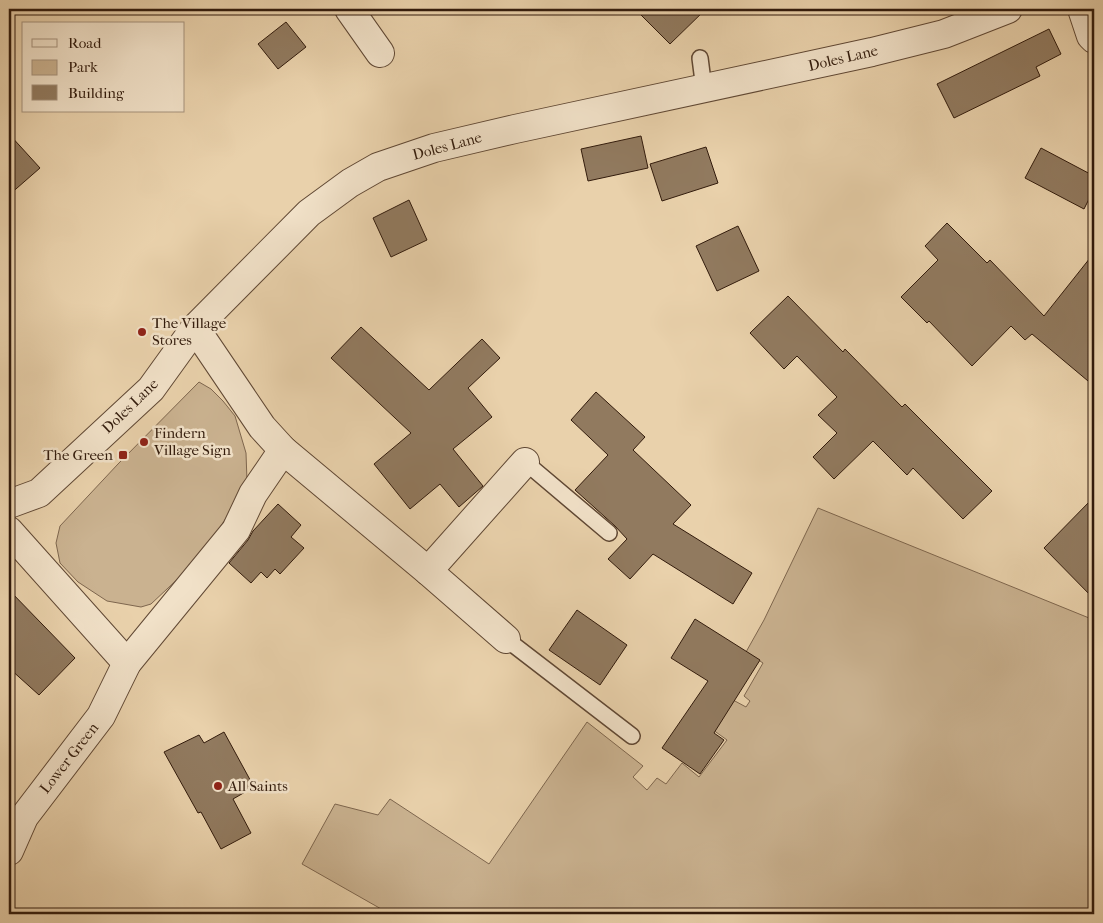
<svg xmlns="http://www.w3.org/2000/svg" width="1103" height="923" viewBox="0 0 1103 923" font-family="'IM FELL French Canon',serif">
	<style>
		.green { fill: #cab290; stroke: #7e664e }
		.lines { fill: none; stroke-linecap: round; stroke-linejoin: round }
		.stream { stroke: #7b634b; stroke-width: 10 }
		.building { fill: #917a5f; stroke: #321b0c }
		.service-casing { stroke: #604834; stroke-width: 18 }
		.minor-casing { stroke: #604834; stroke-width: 30 }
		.tertiary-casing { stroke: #604834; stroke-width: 30 }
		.service { stroke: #f1e1c8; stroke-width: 15 }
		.minor { stroke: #f1e1c8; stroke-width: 28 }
		.tertiary { stroke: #f1e1c8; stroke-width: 28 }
		.poi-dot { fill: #8f2418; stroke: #f1e1c8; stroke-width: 2 }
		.labels { text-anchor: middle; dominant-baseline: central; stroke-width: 5; stroke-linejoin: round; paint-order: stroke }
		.street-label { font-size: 15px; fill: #321b0c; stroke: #f1e1c8 }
		.poi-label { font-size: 15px; fill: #321b0c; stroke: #f1e1c8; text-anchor: start }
	</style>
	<rect width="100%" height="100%" fill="#e9d1ab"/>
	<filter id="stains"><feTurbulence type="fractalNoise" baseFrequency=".004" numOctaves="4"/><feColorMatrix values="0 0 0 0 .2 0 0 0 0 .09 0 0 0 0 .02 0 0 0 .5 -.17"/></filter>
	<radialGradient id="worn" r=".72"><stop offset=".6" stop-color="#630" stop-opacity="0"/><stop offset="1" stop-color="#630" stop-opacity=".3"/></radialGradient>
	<g class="green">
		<polygon points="199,382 211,389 223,401 235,416 246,453 247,481 237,501 219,529 184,573 151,604 141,607 107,601 78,582 60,563 56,543 60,526 118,464"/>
		<polygon points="818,508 1094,620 1094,914 390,914 302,864 335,804 378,815 390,799 489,864 587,722 643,766 633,777 647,790 657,778 666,784 682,763 699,777 727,740 709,727 709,687 746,707 750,701 744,696 763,663 746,652 764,620"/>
	</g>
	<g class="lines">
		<polyline class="stream" points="1093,914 1094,912"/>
	</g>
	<g class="building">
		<polygon points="635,9 706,9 670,44"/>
		<polygon points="286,22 306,47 278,69 258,44"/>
		<polygon points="1049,29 1061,54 1036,67 1040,76 954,118 937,84"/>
		<polygon points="9,134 40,168 9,195"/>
		<polygon points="641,136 648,168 588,181 581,149"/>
		<polygon points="706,147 718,183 662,201 650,164"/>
		<polygon points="1041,148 1094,176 1094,189 1084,209 1025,178"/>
		<polygon points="409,200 427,240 391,257 373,218"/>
		<polygon points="947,223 987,263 990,260 1044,316 1094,253 1094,386 1032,334 1025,340 1011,326 972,366 929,321 927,323 901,297 938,260 925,246"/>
		<polygon points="738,226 759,271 717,291 696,246"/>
		<polygon points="788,296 843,352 845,349 902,407 905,404 992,491 963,519 913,468 907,475 873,441 834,479 813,457 837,433 818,415 837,397 797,356 784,369 750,333"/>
		<polygon points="361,327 429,390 482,339 500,358 468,388 492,417 453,449 483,486 459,507 440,484 410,509 374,464 411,433 331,358"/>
		<polygon points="596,392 645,437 633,450 691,505 673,524 752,573 733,604 653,554 630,579 608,559 627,539 615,526 575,490 608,455 571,420"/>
		<polygon points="1094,497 1094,599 1044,548"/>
		<polygon points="278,504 301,525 291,537 304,548 280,574 275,569 267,578 261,572 251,583 229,563 248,540 253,531"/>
		<polygon points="9,590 75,658 39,695 9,668"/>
		<polygon points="577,610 627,645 600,685 549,650"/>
		<polygon points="695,619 760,660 714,733 724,740 700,774 662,748 708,681 671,658"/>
		<polygon points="224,732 254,787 233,799 251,833 221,849 201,812 198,813 164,752 199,735 204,743"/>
	</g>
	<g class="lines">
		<defs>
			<g id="service">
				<polyline points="700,58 704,89"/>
				<polyline points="525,462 609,533"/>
				<polyline points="506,639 632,736"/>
			</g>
			<g id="minor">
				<polyline points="349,9 380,53"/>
				<polyline points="1082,9 1091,36 1094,39"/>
				<polyline points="195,328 262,427 283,450 428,571 506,639"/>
				<polyline points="9,531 127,663"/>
				<polyline points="428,571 525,462"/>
				<polyline points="9,851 24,817 101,716 127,663 236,530 253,494 283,450"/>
			</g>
			<polyline id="tertiary" points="9,504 39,493 151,389 195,328 309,213 350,183 378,167 434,148 515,129 872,52 944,34 1008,9"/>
		</defs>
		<use href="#service" class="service-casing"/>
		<use href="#minor" class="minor-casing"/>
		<use href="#tertiary" class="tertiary-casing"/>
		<use href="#service" class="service"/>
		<use href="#minor" class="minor"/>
		<use href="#tertiary" class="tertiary"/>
	</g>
	<g class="poi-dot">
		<circle cx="142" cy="332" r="5"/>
		<circle cx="144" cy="442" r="5"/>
		<rect x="118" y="450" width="10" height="10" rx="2.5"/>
		<circle cx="218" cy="786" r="5"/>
	</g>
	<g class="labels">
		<g class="street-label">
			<text transform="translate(843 58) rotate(-13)">Doles Lane</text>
			<text transform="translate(447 146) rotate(-15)">Doles Lane</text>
			<text transform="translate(130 406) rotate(-44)">Doles Lane</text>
			<text transform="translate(69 758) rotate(-52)">Lower Green</text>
		</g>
		<g class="poi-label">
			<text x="152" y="323">The Village<tspan x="152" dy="17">Stores</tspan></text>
			<text x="154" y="433">Findern<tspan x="154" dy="17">Village Sign</tspan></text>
			<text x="113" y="455" text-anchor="end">The Green</text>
			<text x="228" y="786">All Saints</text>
		</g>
	</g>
	<rect width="1103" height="923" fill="none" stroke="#e9d1ab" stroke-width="30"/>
	<rect x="10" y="10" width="1083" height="903" fill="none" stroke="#321b0c" stroke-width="2.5"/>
	<rect x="15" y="15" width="1073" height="893" fill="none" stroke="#321b0c"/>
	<rect x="22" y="22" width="162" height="90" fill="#f1e1c8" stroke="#a5927d"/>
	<rect x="32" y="39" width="25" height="8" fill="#f1e1c8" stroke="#a5927d"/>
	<text x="68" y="48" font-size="15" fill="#321b0c">Road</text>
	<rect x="32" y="60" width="25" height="15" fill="#cab290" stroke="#a5927d"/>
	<text x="68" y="72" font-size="15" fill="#321b0c">Park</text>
	<rect x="32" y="85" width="25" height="15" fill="#917a5f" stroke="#a5927d"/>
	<text x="68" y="98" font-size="15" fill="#321b0c">Building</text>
	<rect width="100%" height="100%" filter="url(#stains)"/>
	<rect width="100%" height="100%" fill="url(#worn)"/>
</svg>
